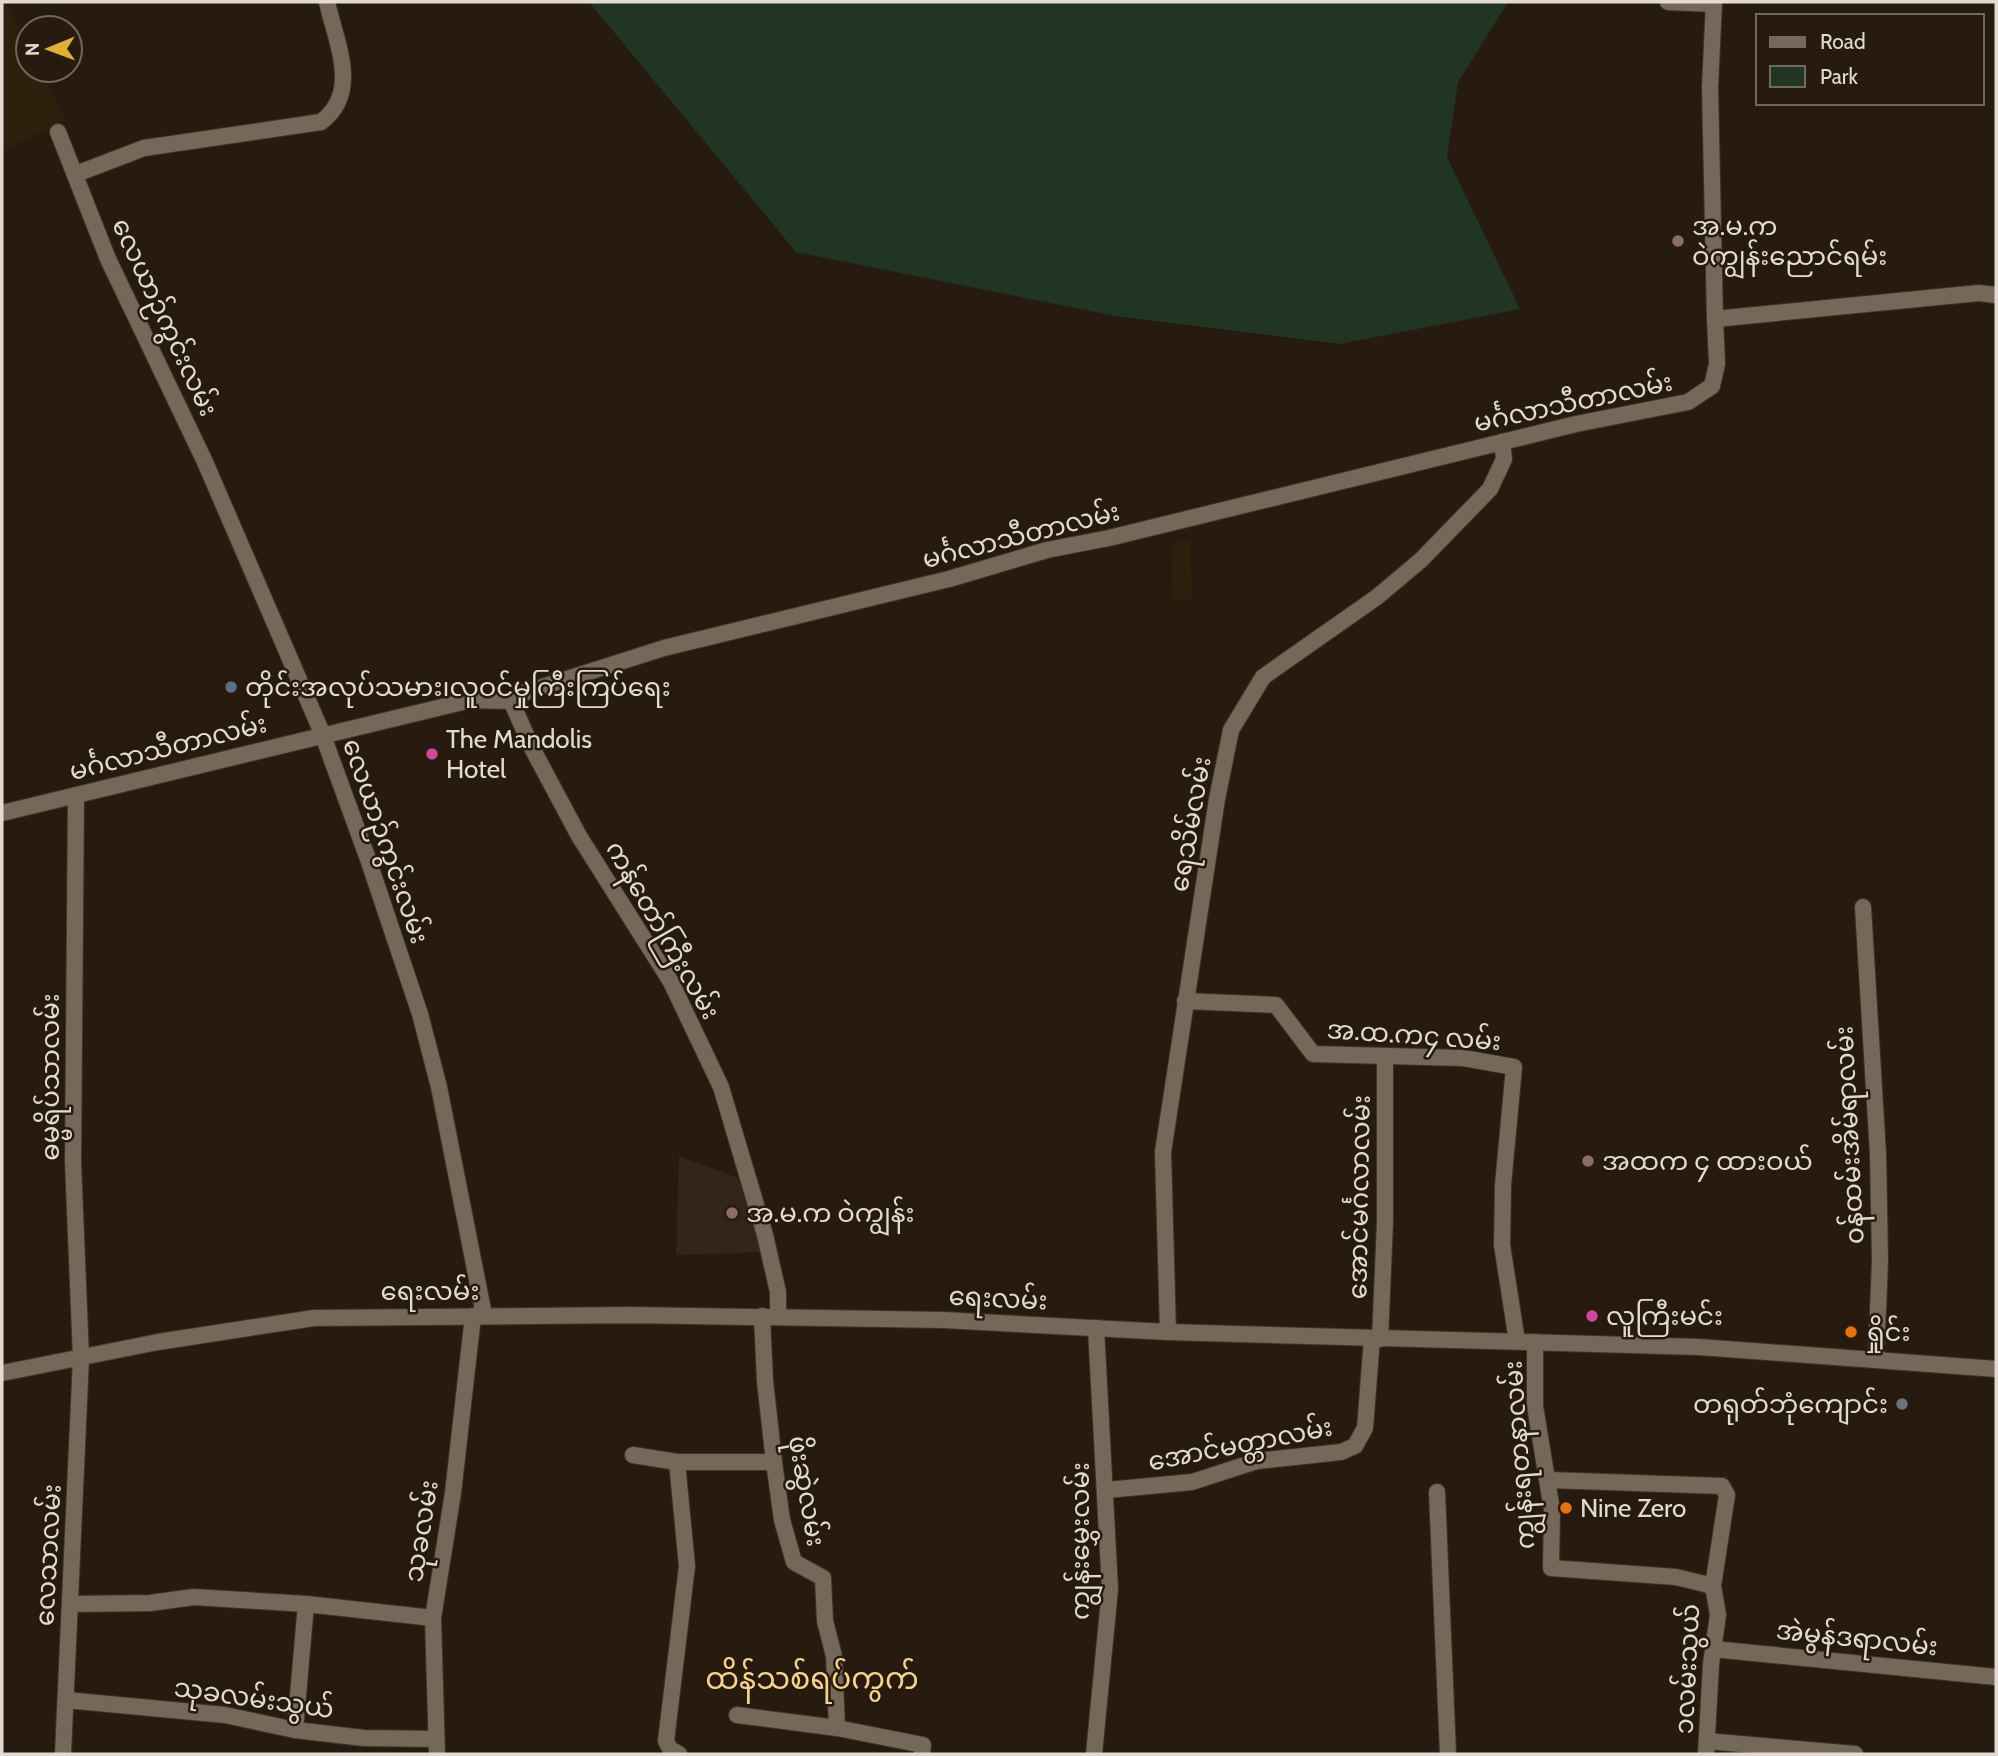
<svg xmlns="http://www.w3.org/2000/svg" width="1998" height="1756" viewBox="0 0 1998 1756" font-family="Cabin,'Noto Sans Myanmar',sans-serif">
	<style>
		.built { fill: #2f200d }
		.education { fill: #332519 }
		.green { fill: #213525 }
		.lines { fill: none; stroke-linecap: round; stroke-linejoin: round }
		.minor-casing { stroke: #3d342e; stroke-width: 18 }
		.minor { stroke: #756859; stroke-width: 16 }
		.education-dot { fill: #8d6e63; stroke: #261b0e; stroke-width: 2.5 }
		.service-dot { fill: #5c6f8a; stroke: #261b0e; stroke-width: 2.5 }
		.hotel-dot { fill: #d1479c; stroke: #261b0e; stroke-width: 2.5 }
		.food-dot { fill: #e8710a; stroke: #261b0e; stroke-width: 2.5 }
		.worship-dot { fill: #6b7280; stroke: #261b0e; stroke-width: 2.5 }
		.labels { text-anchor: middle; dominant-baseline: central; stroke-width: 5; stroke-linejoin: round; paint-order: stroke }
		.poi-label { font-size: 26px; fill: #e3dbd3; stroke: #261b0e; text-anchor: start }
		.street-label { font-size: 26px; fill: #e3dbd3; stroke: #261b0e }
		.quarter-label { font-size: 30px; fill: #f7d38a; stroke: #261b0e }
	</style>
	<rect width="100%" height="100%" fill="#261b0e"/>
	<g class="built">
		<polygon points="2,2 5,2 28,46 28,70 41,70 65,120 2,152"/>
		<polygon points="1190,542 1192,599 1173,599 1171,543"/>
	</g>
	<polygon class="education" points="679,1156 744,1180 766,1252 676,1255"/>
	<polygon class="green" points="589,2 1508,2 1458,82 1447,157 1520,309 1340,344 1115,316 796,252"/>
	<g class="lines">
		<defs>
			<g id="minor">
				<polyline points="1668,2 1714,4"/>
				<polyline points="1714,2 1710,87 1715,319"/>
				<polyline points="58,132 108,259 205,462 322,733 368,859 420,1014 439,1087 484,1315"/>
				<path d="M76 174 144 148 321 122C361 92 336 43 327 2"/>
				<polyline points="511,701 532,748 579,836 671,982 721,1087 765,1235 778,1292 778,1316"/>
				<polyline points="2,813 471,700 511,701 526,692 664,648 949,579 1047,550 1109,538 1576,424 1688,402 1712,386 1717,364 1715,319 1979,293 1996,295"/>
				<polyline points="1863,907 1878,1154 1880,1260 1876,1360"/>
				<polyline points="1185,1001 1276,1005 1313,1054 1463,1058 1514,1067 1503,1185 1502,1245 1517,1341"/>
				<polyline points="762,1316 765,1381 774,1462 782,1520 794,1562 823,1578 825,1621 834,1656 837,1728 923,1745 922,1754"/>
				<polyline points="1168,1332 1163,1152 1217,799 1231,730 1263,677 1377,597 1421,560 1490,489 1504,459 1502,442"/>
				<polyline points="1380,1339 1385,1222 1385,1056"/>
				<polyline points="1535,1342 1535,1406 1552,1510 1551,1568 1676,1577 1713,1586"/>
				<polyline points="2,1373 158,1342 314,1318 630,1315 943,1320 1168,1332 1699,1347 1996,1369"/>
				<polyline points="633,1455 677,1462 774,1462"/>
				<polyline points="677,1462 687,1566 666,1741 670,1749 679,1754"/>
				<polyline points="1549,1480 1722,1486 1727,1495 1713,1586 1718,1615 1711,1664 1706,1754"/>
				<polyline points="1107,1490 1192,1482 1257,1461 1341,1452 1355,1446 1365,1428 1372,1338"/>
				<polyline points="1437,1492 1448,1754"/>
				<polyline points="70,1604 150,1603 194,1597 306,1604 433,1618"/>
				<polyline points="1713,1649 1996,1677"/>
				<polyline points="66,1700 225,1715 295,1730 364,1738 436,1739"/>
				<polyline points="737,1715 837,1728"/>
				<polyline points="295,1730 306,1604"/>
				<polyline points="1707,1741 1855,1754"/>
				<polyline points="63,1754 81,1358 73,1161 76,795"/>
				<polyline points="437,1754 433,1618 453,1493 473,1316"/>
				<polyline points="1094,1754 1110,1589 1096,1328"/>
			</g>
		</defs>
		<use href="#minor" class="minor-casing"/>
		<use href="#minor" class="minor"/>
	</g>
	<g class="education-dot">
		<circle cx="1678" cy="241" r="7"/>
		<circle cx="1588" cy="1161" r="7"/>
		<circle cx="732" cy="1213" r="7"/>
	</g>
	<circle class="service-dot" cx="231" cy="687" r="7"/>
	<g class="hotel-dot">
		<circle cx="432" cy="754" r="7"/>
		<circle cx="1592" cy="1316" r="7"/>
	</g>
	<g class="food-dot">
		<circle cx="1851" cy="1332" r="7"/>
		<circle cx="1566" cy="1508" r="7"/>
	</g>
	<circle class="worship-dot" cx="1902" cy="1404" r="7"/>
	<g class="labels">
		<g class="poi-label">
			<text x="1692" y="226">အ.မ.က<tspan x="1692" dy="30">ဝဲကျွန်းညောင်ရမ်း</tspan></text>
			<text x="245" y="687">တိုင်းအလုပ်သမား၊လူဝင်မှုကြီးကြပ်ရေး</text>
			<text x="446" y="739">The Mandolis<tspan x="446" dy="30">Hotel</tspan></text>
			<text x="1602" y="1161">အထက ၄ ထားဝယ်</text>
			<text x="746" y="1213">အ.မ.က ဝဲကျွန်း</text>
			<text x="1606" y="1316">လူကြီးမင်း</text>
			<text x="1865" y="1332">ရှိုင်း</text>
			<text x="1888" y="1404" text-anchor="end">တရုတ်ဘုံကျောင်း</text>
			<text x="1580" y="1508">Nine Zero</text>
		</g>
		<g class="street-label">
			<text transform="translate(165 317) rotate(65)">လေယာဉ်ကွင်းလမ်း</text>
			<text transform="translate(1573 402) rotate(-12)">မင်္ဂလာသီတာလမ်း</text>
			<text transform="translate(1021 535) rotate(-14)">မင်္ဂလာသီတာလမ်း</text>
			<text transform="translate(168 747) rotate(-14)">မင်္ဂလာသီတာလမ်း</text>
			<text transform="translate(1190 824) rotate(-80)">ရေသိမ်လမ်း</text>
			<text transform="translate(386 841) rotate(71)">လေယာဉ်ကွင်းလမ်း</text>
			<text transform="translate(663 930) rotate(60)">ကန်တော်ကြီးလမ်း</text>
			<text transform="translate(1414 1035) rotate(4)">အ.ထ.က၄ လမ်း</text>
			<text transform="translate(50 1077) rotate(-90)">ဓမ္မရိပ်သာလမ်း</text>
			<text transform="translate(1849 1135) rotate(-93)">၀န်ထမ်းအိမ်ရာလမ်း</text>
			<text transform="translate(1359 1197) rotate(-89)">အောင်မင်္ဂလာလမ်း</text>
			<text x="430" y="1291">ရေးလမ်း</text>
			<text transform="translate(998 1298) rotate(3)">ရေးလမ်း</text>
			<text transform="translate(1240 1444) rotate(-11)">အောင်မတ္တာလမ်း</text>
			<text transform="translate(1519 1455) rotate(-94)">ကျွန်းရတနာလမ်း</text>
			<text transform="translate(807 1491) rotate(80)">ဖိုးဆွဲလမ်း</text>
			<text transform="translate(421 1531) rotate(-81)">သုခလမ်း</text>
			<text transform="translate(1080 1541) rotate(-90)">ကျွန်းမွှေးလမ်း</text>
			<text transform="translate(48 1555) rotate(-87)">လေသာလမ်း</text>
			<text transform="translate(1857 1638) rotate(6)">အဲမွန်ဒရာလမ်း</text>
			<text transform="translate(1687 1669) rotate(-87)">၁လမ်းသွယ်</text>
			<text transform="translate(254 1698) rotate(8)">သုခလမ်းသွယ်</text>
		</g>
		<g class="quarter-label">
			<text x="812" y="1678">ထိန်သစ်ရပ်ကွက်</text>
		</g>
	</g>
	<rect width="1998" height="1756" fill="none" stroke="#e3dbd3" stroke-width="7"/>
	<rect x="1756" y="14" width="228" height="91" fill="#261b0e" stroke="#72685d" stroke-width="2"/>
	<rect x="1770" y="37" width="35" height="10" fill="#756859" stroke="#72685d" stroke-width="2"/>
	<text x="1820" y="49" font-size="21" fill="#e3dbd3">Road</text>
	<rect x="1770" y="66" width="35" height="21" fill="#213525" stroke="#72685d" stroke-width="2"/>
	<text x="1820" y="84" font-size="21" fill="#e3dbd3">Park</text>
	<g transform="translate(49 49) rotate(269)"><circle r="33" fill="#261b0e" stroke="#72685d" stroke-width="2"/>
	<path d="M0-5L12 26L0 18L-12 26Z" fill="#e2ae34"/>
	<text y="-10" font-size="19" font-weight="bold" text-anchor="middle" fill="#e3dbd3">N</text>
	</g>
</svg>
